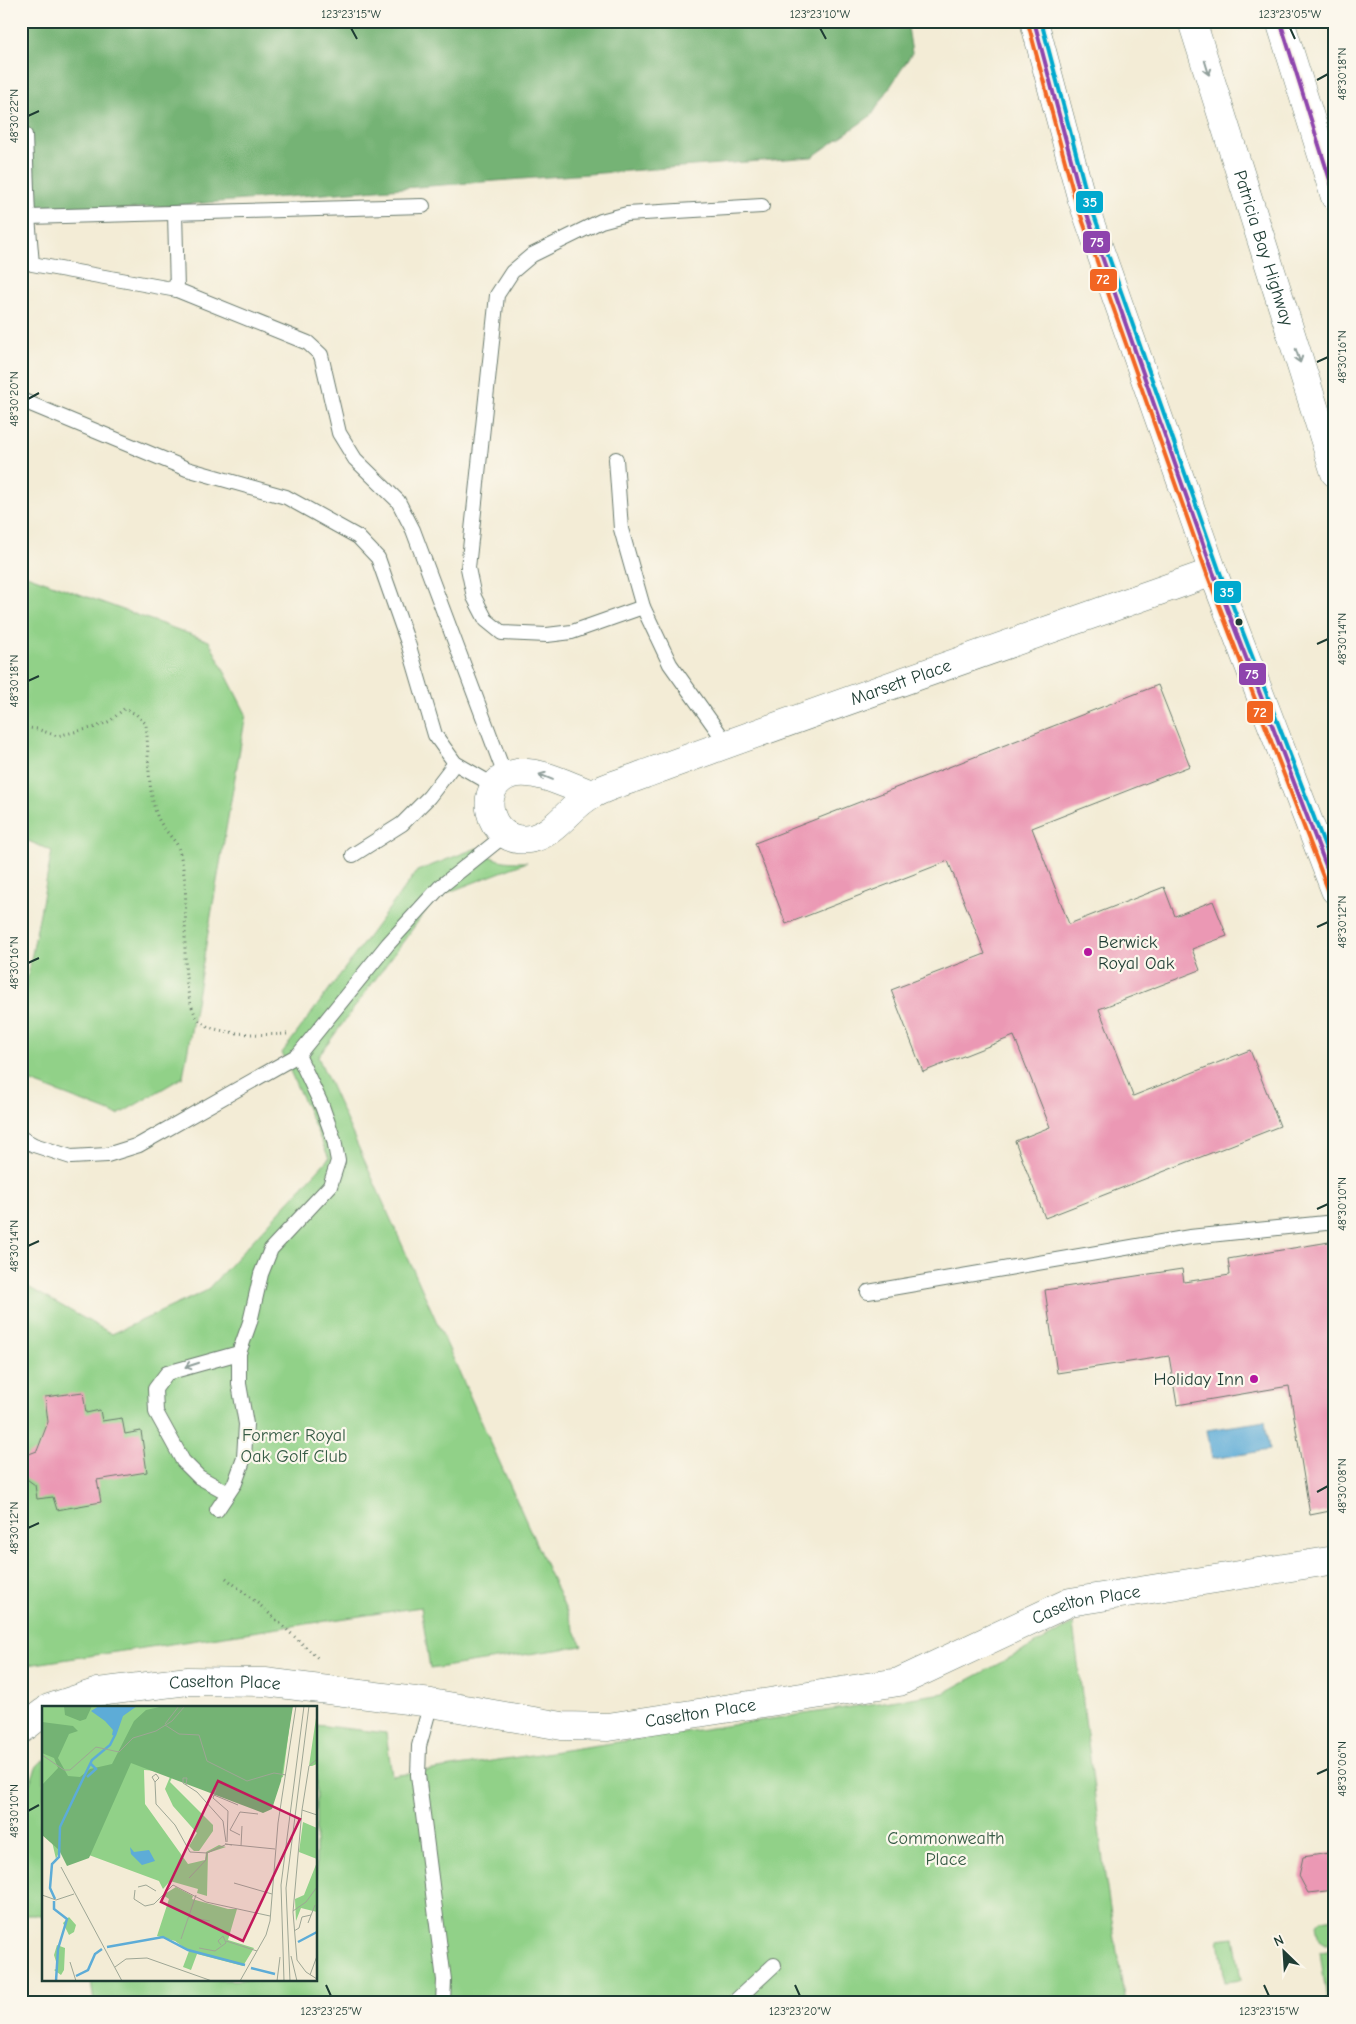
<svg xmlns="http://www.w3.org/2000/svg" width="1356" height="2024" viewBox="0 0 1356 2024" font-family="'Comic Neue',sans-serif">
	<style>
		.green { fill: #91d188; stroke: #58875e }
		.forest { fill: #74b374; stroke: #4a7854 }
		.water { fill: #5dacd7; stroke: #3e7486 }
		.building { fill: #eb98b4 }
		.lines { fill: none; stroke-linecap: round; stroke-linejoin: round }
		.service-casing { stroke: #697a6d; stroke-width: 16 }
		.minor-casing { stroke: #697a6d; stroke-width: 29 }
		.tertiary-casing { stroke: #697a6d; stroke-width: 29 }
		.motorway-casing { stroke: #697a6d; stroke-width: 29 }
		.path { stroke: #697a6d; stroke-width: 3; stroke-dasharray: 1 4; stroke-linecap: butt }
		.service { stroke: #fff; stroke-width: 14 }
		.minor { stroke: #fff; stroke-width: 28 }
		.tertiary { stroke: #fff; stroke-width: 28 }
		.motorway { stroke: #fff; stroke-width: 28 }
		.bus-1-casing { stroke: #fbf7ec; stroke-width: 8 }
		.bus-2-casing { stroke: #fbf7ec; stroke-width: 8 }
		.bus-3-casing { stroke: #fbf7ec; stroke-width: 8 }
		.bus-1 { stroke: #8e44ad; stroke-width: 4 }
		.bus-2 { stroke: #f26522; stroke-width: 4 }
		.bus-3 { stroke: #00a9ce; stroke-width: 4 }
		.oneway { stroke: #8f9e9a }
		.ticks { fill: none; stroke: #1f3d34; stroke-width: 2 }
		.bus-dot { fill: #1f3d34; stroke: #fbf7ec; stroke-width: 2 }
		.poi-dot { fill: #b5179e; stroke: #fbf7ec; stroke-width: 2 }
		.labels { text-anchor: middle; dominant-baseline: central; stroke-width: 4.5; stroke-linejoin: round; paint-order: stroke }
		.street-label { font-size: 18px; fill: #1f3d34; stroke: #fbf7ec }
		.poi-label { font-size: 18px; fill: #1f3d34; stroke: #fbf7ec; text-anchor: start }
		.park-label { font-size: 18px; fill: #365b45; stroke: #fbf7ec }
		.inset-river { fill: none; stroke: #5dacd7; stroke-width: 2.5 }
		.inset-road { fill: none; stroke: #9ea695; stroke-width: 1 }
		.view { fill: #c2185b; fill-opacity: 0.15; stroke: #c2185b; stroke-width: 2.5 }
		.inset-edge { fill: none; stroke: #1f3d34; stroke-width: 2.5 }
		.line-badge { stroke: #fbf7ec; stroke-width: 2 }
		.badge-label { font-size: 14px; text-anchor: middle; font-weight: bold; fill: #fff }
		.neatline { fill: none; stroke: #1f3d34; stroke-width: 2 }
		.ticks-label { font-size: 12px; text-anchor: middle; fill: #1f3d34 }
	</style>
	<rect width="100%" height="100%" fill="#fbf7ec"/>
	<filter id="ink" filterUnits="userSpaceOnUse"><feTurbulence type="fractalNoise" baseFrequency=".02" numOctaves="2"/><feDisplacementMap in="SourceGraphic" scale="10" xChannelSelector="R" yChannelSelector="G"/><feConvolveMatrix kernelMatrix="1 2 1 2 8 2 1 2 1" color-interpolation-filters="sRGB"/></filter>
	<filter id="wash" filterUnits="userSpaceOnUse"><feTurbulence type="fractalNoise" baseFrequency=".0096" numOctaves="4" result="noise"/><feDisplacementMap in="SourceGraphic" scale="20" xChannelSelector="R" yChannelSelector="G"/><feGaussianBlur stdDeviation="1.12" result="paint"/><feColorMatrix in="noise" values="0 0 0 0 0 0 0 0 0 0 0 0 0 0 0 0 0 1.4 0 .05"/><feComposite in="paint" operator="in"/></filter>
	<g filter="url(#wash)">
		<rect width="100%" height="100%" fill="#f3ecd6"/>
		<g class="green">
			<polygon points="21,573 209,641 246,714 183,1077 118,1115 21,1078 21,1011 52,851 21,838"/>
			<path d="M477 848C495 862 505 862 527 862L436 897 318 1057 582 1646 430 1669 421 1607 21 1666V1283L112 1334 206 1291 329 1158 282 1053 417 871Z"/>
			<polygon points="1073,1624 1105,1876 1125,2003 94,2003 91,1980 316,1980 316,1725 386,1733 392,1776 944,1693"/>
			<polygon points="44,1759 44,1915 21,1915 21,1803 37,1766"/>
			<polygon points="1335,1918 1335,1943 1325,1944 1319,1940 1316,1926 1321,1920"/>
			<polygon points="1234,1937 1241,1980 1225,1982 1219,1939"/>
			<polygon points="1335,1950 1335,1999 1327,2000 1320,1952"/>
		</g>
		<polygon class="forest" points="21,21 907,21 912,53 872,115 812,157 21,217"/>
		<polygon class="water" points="1265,1421 1269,1450 1212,1459 1207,1430"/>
		<g id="blocks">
			<g class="building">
				<polygon points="1158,685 1190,766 1032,828 1069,924 1164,887 1175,916 1213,901 1227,936 1192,949 1200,970 1099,1009 1133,1096 1250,1050 1280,1126 1045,1218 1015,1141 1050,1127 1014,1036 923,1072 891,990 985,954 948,861 786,924 755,843"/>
				<polygon points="1335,1241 1335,1510 1310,1515 1289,1386 1177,1405 1169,1356 1057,1373 1045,1290 1182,1269 1184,1282 1230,1275 1228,1259"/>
				<polygon points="83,1392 86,1413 100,1410 102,1421 122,1418 125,1434 141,1431 147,1472 97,1480 101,1502 57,1510 53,1497 37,1499 35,1485 24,1477 22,1472 22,1461 29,1454 37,1451 48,1422 45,1397"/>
				<polygon points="1335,1852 1335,1890 1308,1893 1299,1876 1303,1857"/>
			</g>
		</g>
	</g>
	<g filter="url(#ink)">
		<use href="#blocks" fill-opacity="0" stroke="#697a6d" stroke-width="1"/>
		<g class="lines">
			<defs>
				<g id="service">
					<polyline points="25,135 28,217 32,264 177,290 308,343 321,355 339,433 355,459 398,501 413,530 506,778"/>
					<polyline points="175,213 177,290"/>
					<polyline points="28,217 423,206"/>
					<polyline points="21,400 187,469 286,497 358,537 378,558 408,643 435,735 455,763 495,786"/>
					<polyline points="616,459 621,529 643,607 670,664 727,744"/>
					<polyline points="643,607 572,632 547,635 502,633 486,620 474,597 468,568 497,295 512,272 532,255 601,221 627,214 762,206"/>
					<polyline points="353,855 402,824 429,797 455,763"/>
					<polyline points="21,1138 34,1145 71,1157 107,1155 139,1145 298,1055 388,944 440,887 506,834"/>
					<polyline points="868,1292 1190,1237 1335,1222"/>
					<polyline points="228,1493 199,1477 183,1461 156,1412 155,1389 167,1373 239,1353"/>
					<polyline points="217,1510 235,1483 244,1458 246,1424 239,1384 239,1353 250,1322 261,1274 271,1249 330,1186 338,1161 334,1140 322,1106 298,1055"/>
					<polyline points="431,1703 419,1746 418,1775 444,1980 443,2003"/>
					<polyline points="733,2003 774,1965"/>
				</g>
				<g id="minor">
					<path id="s1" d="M592 794C569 786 540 770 517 773 472 780 487 846 529 839 556 835 570 805 593 794 609 785 628 781 645 774 833 705 1023 639 1213 572"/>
					<path id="s2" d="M49 1708 98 1692 188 1681 265 1682 431 1703 562 1726 608 1727 899 1682 1070 1602 1335 1560"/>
					<polyline points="21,1730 44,1712"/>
				</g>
				<polyline id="tertiary" points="1034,21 1081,197 1213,572 1335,890"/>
				<g id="motorway">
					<path id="s3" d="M1192 21 1335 473"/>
					<polyline points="1280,21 1335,197"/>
				</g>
			</defs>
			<use href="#service" class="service-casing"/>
			<use href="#minor" class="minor-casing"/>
			<use href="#tertiary" class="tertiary-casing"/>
			<use href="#motorway" class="motorway-casing"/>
			<g class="path">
				<polyline points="470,21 471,22"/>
				<path d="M21 727 37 729 57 736 96 727 110 721 124 709 136 714 146 724C149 753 147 792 158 818 162 827 170 835 176 843 181 850 184 874 185 883 188 920 178 986 197 1018 208 1036 268 1035 288 1034"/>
				<polyline points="226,1578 261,1606 320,1660"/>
			</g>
			<use href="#service" class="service"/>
			<use href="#minor" class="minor"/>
			<use href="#tertiary" class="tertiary"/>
			<use href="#motorway" class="motorway"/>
			<defs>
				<g id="bus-1">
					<polyline points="1034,21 1081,197 1213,572 1335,889"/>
					<polyline points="1280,21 1335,196"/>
				</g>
				<polyline id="bus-2" points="1028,23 1075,199 1207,574 1329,892"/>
				<polyline id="bus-3" points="1041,21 1087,195 1219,570 1335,872"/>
			</defs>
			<use href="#bus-1" class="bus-1-casing"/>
			<use href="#bus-2" class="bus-2-casing"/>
			<use href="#bus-3" class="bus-3-casing"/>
			<use href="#bus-1" class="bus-1"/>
			<use href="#bus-2" class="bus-2"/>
			<use href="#bus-3" class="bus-3"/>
		</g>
		<defs><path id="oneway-shaft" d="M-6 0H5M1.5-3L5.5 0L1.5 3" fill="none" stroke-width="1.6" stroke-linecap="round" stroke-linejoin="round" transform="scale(1.25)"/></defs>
		<g class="oneway">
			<use href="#oneway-shaft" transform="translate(1207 68) rotate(73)"/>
			<use href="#oneway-shaft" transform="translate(1298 356) rotate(72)"/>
			<use href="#oneway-shaft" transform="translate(546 777) rotate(-158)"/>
			<use href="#oneway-shaft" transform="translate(192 1365) rotate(162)"/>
		</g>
	</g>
	<path class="ticks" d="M351 28 357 39M820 28 826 39M1290 28 1295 39M1317 80 1328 74M28 116 39 111M1317 362 1328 357M28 399 39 393M1317 644 1328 639M28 681 39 676M1317 927 1328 922M28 963 39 958M1317 1209 1328 1204M28 1246 39 1241M1317 1492 1328 1486M28 1528 39 1523M1317 1774 1328 1769M28 1811 39 1805M326 1985 331 1996M795 1985 800 1996M1264 1985 1269 1996"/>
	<circle class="bus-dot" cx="1239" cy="622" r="4.5"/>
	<g class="poi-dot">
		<circle cx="1088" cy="952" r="5"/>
		<circle cx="1254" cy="1379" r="5"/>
	</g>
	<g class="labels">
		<g class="street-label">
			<text stroke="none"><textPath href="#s3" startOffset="238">Patricia Bay Highway</textPath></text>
			<text stroke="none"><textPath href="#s1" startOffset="591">Marsett Place</textPath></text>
			<text stroke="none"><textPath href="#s2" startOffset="1064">Caselton Place</textPath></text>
			<text stroke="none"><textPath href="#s2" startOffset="179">Caselton Place</textPath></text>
			<text stroke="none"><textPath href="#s2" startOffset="659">Caselton Place</textPath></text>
		</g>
		<g class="poi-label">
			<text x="1098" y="942">Berwick<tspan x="1098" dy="21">Royal Oak</tspan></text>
			<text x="1244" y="1379" text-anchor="end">Holiday Inn</text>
		</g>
		<g class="park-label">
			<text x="294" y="1435">Former Royal<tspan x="294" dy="21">Oak Golf Club</tspan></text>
			<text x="946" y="1838">Commonwealth<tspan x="946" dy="21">Place</tspan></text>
		</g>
	</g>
	<g transform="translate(42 1706)">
		<rect width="275" height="275" fill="#f3ecd6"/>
		<path d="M0 0H250L241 71 193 89 133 65 128 76 171 119V125L157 145H152L147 140 155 127 131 100 123 83 130 66 102 64 103 98 146 158 163 154 164 146 177 139 184 141 166 147 165 190 155 187 156 183 128 175 121 183 117 175 20 139 14 153 0 92ZM275 5V58L270 60H267ZM261 116 275 122V153L257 146ZM275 156V206L259 202 254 215 253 193 262 189ZM134 181 151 190 150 193 186 203H195L186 234 212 242 201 260 155 248 149 264 141 261 147 245 133 235 115 230 127 193 121 189ZM27 211 34 219 32 226 27 229 21 217ZM15 239 23 242 22 264 19 269 12 264 16 262 12 249Z" fill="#91d188"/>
		<path d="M22 0H50L44 13 38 15 23 9ZM122 0H251L239 75 230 103 221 107 89 57 47 152 25 160 17 144 0 129V79L16 62 12 52 0 47V16L31 20 36 25 27 28 16 52 26 70 38 71 48 63 70 58 92 15 104 4Z" fill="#74b374"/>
		<path d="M57 0H95L81 10 74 30 70 29 71 24 63 15 49 5ZM88 141 92 146 107 144 113 155 100 159 89 148Z" fill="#5dacd7"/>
		<path class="inset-river" d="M45 71 54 63 49 58M13 193 8 182 10 158 17 151 18 121 50 54 68 39 73 29M12 195V203L25 213 16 243 14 275M256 236 275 226M65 241 121 231 146 244 203 259M209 262 233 268M34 270 46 264 53 248 60 243"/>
		<path class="inset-road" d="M123 18 137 0M123 19 137 28 157 29 165 55 205 75 232 67 244 69M0 49 22 64H28L54 41 77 46 91 32 114 25 130 15 143 0M275 53 267 60 260 104 251 206 255 254 264 266 275 273M113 76 110 71 114 68 117 72 113 76 114 98 133 119 148 146 165 147 183 139M144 79 145 72H141V77L155 86 181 115 184 136M174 84 171 92 186 105 185 136M172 89 196 99M260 104 275 109M198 129 188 124 198 106 216 108M190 139 183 138 233 143M199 140 200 120M19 161 80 275M147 172 164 154 165 147M192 177 230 188M96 181 104 179 114 185M93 184 92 193 103 200 112 198 131 179 164 196 228 210M0 189 14 194 32 188M251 205 264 196 275 181M146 211 168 215M266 217 273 199M252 225 257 222 260 211 269 209M139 233 154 189M184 235 215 245M157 242 173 245 184 237 181 230 176 235 179 239M249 250 255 275M28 256 34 275M73 261 84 253 105 252 170 275M268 269 275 250M198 275 224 229 228 215 236 117 254 0M235 275 238 251M242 275 239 179 262 0M248 275 244 182 267 0"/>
		<path class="view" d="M176 75 258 113 201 235 119 196Z"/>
		<rect width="275" height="275" class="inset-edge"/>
	</g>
	<g class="line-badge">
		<rect x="1075" y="190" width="29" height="24" rx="5" fill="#00a9ce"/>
		<rect x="1082" y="230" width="29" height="24" rx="5" fill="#8e44ad"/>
		<rect x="1089" y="268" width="29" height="24" rx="5" fill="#f26522"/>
		<rect x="1213" y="580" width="29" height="24" rx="5" fill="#00a9ce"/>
		<rect x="1238" y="662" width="29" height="24" rx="5" fill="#8e44ad"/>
		<rect x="1246" y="700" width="28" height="24" rx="5" fill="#f26522"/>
	</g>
	<g class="badge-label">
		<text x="1090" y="207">35</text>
		<text x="1097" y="247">75</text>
		<text x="1103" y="284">72</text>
		<text x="1227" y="597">35</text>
		<text x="1252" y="679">75</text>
		<text x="1260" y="717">72</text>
	</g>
	<rect width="1356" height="2024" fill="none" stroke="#fbf7ec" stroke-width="55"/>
	<g transform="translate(1284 1952) rotate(335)" stroke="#fbf7ec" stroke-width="4" paint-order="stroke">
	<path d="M0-4L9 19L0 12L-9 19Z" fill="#1f3d34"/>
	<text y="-8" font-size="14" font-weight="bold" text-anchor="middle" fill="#1f3d34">N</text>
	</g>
	<rect x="28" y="28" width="1300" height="1968" class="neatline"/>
	<g class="ticks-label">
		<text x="351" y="18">123°23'15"W</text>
		<text x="820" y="18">123°23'10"W</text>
		<text x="1290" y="18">123°23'05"W</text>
		<text transform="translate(1342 74) rotate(-90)" y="4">48°30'18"N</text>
		<text transform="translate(14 116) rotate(-90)" y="4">48°30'22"N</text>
		<text transform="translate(1342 357) rotate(-90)" y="4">48°30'16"N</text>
		<text transform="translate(14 399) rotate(-90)" y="4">48°30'20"N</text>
		<text transform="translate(1342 639) rotate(-90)" y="4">48°30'14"N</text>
		<text transform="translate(14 681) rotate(-90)" y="4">48°30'18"N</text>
		<text transform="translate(1342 922) rotate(-90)" y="4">48°30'12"N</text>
		<text transform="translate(14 963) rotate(-90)" y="4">48°30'16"N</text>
		<text transform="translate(1342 1204) rotate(-90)" y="4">48°30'10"N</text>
		<text transform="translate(14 1246) rotate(-90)" y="4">48°30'14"N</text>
		<text transform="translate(1342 1486) rotate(-90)" y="4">48°30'08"N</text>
		<text transform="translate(14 1528) rotate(-90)" y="4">48°30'12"N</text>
		<text transform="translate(1342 1769) rotate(-90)" y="4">48°30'06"N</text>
		<text transform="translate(14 1811) rotate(-90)" y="4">48°30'10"N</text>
		<text x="331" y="2015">123°23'25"W</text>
		<text x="800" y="2015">123°23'20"W</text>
		<text x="1269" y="2015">123°23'15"W</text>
	</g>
</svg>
